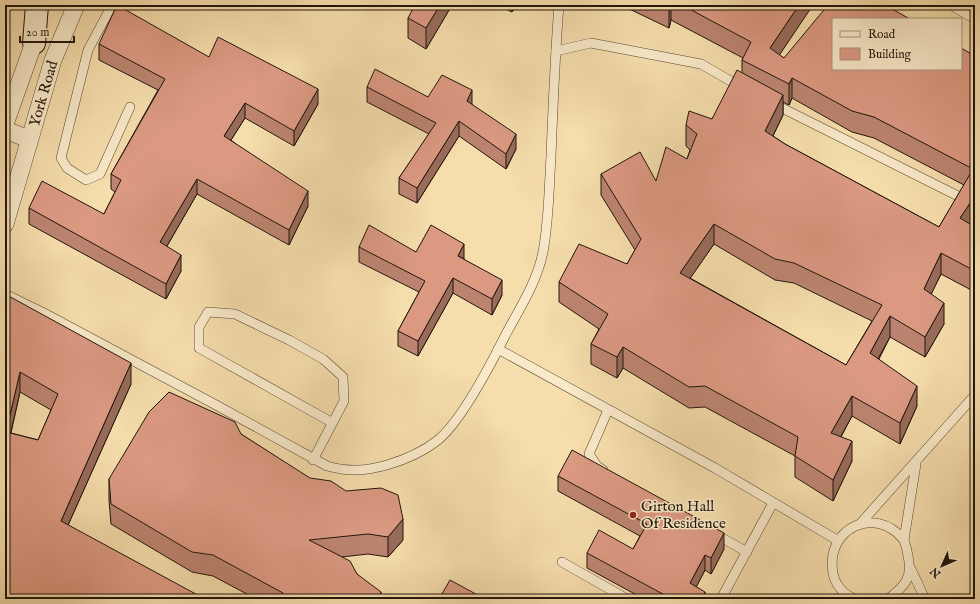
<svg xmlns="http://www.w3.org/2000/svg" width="980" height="604" viewBox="0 0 980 604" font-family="'IM FELL English',serif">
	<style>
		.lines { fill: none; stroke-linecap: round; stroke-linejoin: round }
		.lane-casing { stroke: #564833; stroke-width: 10 }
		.street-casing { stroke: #564833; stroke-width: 18 }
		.secondary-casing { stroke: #20160b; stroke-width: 24 }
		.lane { stroke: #f9e9c9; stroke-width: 9 }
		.street { stroke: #f9e9c9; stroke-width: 17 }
		.secondary { stroke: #f9e9c9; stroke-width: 22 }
		.wall { fill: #bc8470; stroke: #20160b; fill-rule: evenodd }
		.shaded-wall { fill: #996b5b; stroke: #20160b }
		.building { fill: #db9982; stroke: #20160b; fill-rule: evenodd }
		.poi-dot { fill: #8f2418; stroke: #f9e9c9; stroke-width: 1.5 }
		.labels { text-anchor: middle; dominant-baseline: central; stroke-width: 3; stroke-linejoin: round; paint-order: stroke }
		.street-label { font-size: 15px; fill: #20160b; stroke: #f9e9c9 }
		.poi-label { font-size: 15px; fill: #20160b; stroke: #f9e9c9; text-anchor: start }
	</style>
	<rect width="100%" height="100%" fill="#f6ddac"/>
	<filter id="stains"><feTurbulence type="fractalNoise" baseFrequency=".005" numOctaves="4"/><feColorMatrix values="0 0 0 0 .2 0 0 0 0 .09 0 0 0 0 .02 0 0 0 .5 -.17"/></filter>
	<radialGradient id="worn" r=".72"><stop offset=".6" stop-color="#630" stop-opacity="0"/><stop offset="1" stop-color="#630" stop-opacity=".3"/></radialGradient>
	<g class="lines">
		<defs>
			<g id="lane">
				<polyline points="112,5 88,50 61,158 67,168 86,180 100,174 130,107"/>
				<polyline points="951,5 975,19"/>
				<polyline points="556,51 591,43 701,64 741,87"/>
				<polyline points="772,103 958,196"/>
				<path d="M5 294 42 312 216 405 327 466C349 472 365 471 387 465 404 460 423 452 438 440 462 420 491 364 506 334 520 308 537 282 543 252 549 220 549 188 551 156 553 105 555 55 559 5"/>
				<polyline points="498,349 715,468 837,540"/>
				<polyline points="313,460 344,401 343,377 323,359 289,340 235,314 208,312 199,327 199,348 331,422"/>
				<polyline points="603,470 597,466 589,454 608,410"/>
				<polyline points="859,525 975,395"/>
				<polyline points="715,534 747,552"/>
				<polyline points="904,540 916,464"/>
				<polyline points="562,562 627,599"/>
				<polyline points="911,569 925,599"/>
				<polyline points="721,599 773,503"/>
				<path d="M855 599C844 595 835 585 833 573 825 528 875 505 903 539 906 543 907 551 908 556 913 578 905 586 888 599"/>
			</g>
			<g id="street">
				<polyline points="5,124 38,31"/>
				<polyline points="5,130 29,139"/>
				<path id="s1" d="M5 224 53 60 76 5"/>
			</g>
			<polyline id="secondary" points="34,43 37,5"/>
		</defs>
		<use href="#lane" class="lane-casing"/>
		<use href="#street" class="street-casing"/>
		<use href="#secondary" class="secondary-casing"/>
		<use href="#lane" class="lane"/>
		<use href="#street" class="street"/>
		<use href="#secondary" class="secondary"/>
	</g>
	<g class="wall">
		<polygon points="452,5 426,49 408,38 408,18"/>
		<polygon points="497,5 516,5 512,12"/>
		<path d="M621 5H812L779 55 784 58 975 56V216L970 224 975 227V292L941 274 931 294 944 324 925 357 890 337 879 359 917 406 900 444 852 416 841 437 852 461 833 501 795 477V456L705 407 689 408 623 368 617 378 591 364V344L599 329 559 302V282L627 264 635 250 601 195V174L656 181 687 159 690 150 686 146V125L712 119 742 73V60L743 58 671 20 669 28ZM792 98 852 132 874 138 964 185 939 227 785 144 773 136 783 115V102L789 105ZM714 244 775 280 794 283 872 321 846 365 690 278Z"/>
		<polygon points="99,44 209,57 318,104 294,146 245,118 231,140 308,206 289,245 197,194 167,246 181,271 166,299 29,224 29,208 104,214 115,192 111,189 111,174 158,90 99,60"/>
		<polygon points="367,87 428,97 472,104 516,149 506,169 459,136 417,203 399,194 399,178 429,134 367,102"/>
		<polygon points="359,247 416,252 464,259 502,295 492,315 453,293 418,356 398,346 398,331 419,292 359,262"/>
		<path d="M5 294 131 384 68 525 5 599ZM20 392 51 410 38 440 11 433Z"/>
		<polygon points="241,434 403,540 388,557 368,554 342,557 357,574 381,599 256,599 213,576 192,572 111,524 109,500 109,479"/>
		<polygon points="558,476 724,549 711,574 705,570 696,587 705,599 644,599 587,568 587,553 633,549 640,536 558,491"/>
	</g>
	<g class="shaded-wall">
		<polygon points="440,5 452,5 426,49 426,28"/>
		<polygon points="512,5 516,5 512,12"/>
		<polygon points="670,5 671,5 671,20 669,28 669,7"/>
		<polygon points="799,5 813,5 770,69 770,48"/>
		<polygon points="792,78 792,98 789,105 789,84"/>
		<polygon points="318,89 318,104 294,146 294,131"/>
		<polygon points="472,90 472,106 467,101"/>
		<polygon points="783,95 783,115 765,152 765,131"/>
		<polygon points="245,103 245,118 224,151 224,136"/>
		<polygon points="459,121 459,136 417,203 417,188"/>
		<polygon points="516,134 516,149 506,169 506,154"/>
		<polygon points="197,179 197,194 160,258 160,242"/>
		<polygon points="308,191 308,206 289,245 289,230"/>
		<polygon points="975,196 975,216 960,238 960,218"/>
		<polygon points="714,224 714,244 680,293 680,273"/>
		<polygon points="464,244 464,259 458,256"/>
		<polygon points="941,253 941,274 924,309 924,289"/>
		<polygon points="181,255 181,271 166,299 166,284"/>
		<polygon points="453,278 453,293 418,356 418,341"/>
		<polygon points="502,280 502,295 492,315 492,299"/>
		<polygon points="944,303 944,324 925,357 925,337"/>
		<polygon points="890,316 890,337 870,373 870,353"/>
		<polygon points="623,347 623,368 617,378 617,357"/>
		<polygon points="131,363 131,384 61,541 61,521"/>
		<polygon points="20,372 20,392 6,453 6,432"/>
		<polygon points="917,386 917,406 900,444 900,423"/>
		<polygon points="852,396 852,416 831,454 831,433"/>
		<polygon points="852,441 852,461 833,501 833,480"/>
		<polygon points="403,519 403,540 388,557 388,537"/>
		<polygon points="724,533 724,549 711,574 711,558"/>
		<polygon points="705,555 705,570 690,599 690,583"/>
		<polygon points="381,592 381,599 378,599"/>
		<polygon points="705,592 705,599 701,599"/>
	</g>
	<g class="building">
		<polygon points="117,5 209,57 218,37 318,89 294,131 245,103 224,136 308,191 289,230 197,179 160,242 181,255 166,284 29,208 42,181 104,214 121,180 111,174 165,79 99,44"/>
		<polygon points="415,5 440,5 426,28 408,18"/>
		<polygon points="664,5 670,5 669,7"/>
		<path d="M682 5H799L770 48 784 58 828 5H885L910 19H833V69H961V48L975 56V196L960 218 975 227V271L941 253 924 289 944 303 925 337 890 316 870 353 917 386 900 423 852 396 831 433 852 441 833 480 795 456 798 437 705 386 689 387 623 347 617 357 591 344 608 314 559 282 579 244 627 264 641 239 601 174 640 152 656 181 666 147 687 159 697 134 686 125 689 111 712 119 737 70 783 95 765 131 785 144 939 227 973 169 874 117 852 111 792 78 789 84 742 60 751 42ZM714 224 775 259 794 263 882 305 846 365 680 273Z"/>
		<polygon points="375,69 428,97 442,75 472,90 467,101 516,134 506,154 459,121 417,188 399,178 436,123 367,87"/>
		<polygon points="369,225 416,252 431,225 464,244 458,256 502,280 492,299 453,278 418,341 398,331 425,281 359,247"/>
		<path d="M5 294 131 363 61 521 205 599H5ZM20 372 58 394 38 440 6 432Z"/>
		<polygon points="169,392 235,422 241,434 310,478 331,481 346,491 381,488 398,495 403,519 388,537 368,534 309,540 350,561 357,574 381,592 378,599 289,599 283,593 213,555 192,552 111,504 109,479 149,412"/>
		<polygon points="572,450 724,533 711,558 705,555 690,583 705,592 701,599 672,599 587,553 599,530 633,549 647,524 558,476"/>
		<polygon points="450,580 485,599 439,599"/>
	</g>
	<circle class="poi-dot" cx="633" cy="515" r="4"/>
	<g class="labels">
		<g class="street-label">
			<text stroke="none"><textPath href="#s1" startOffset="136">York Road</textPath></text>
		</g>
		<g class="poi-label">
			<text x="641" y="506">Girton Hall<tspan x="641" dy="17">Of Residence</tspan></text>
		</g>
	</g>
	<rect width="980" height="604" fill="none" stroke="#f6ddac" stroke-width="20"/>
	<rect x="6" y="6" width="968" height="592" fill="none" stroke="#20160b" stroke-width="2"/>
	<rect x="10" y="10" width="960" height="584" fill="none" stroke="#20160b"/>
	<rect x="832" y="18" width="130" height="52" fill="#f9e9c9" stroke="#a2957d"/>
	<rect x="840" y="31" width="20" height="6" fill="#f9e9c9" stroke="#a2957d"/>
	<text x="868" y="38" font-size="12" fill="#20160b">Road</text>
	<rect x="840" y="48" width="20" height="12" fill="#db9982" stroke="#a2957d"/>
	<text x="868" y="58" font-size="12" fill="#20160b">Building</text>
	<g transform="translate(942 566) rotate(225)" stroke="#f9e9c9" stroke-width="3" paint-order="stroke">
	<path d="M0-3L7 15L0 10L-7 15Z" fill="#20160b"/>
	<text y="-6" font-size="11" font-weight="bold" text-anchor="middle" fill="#20160b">N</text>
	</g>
	<path d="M20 36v6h54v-6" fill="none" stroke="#20160b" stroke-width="2"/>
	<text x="26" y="36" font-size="12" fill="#20160b" stroke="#f9e9c9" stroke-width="3" paint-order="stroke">20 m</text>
	<rect width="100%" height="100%" filter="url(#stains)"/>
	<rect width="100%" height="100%" fill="url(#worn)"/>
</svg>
